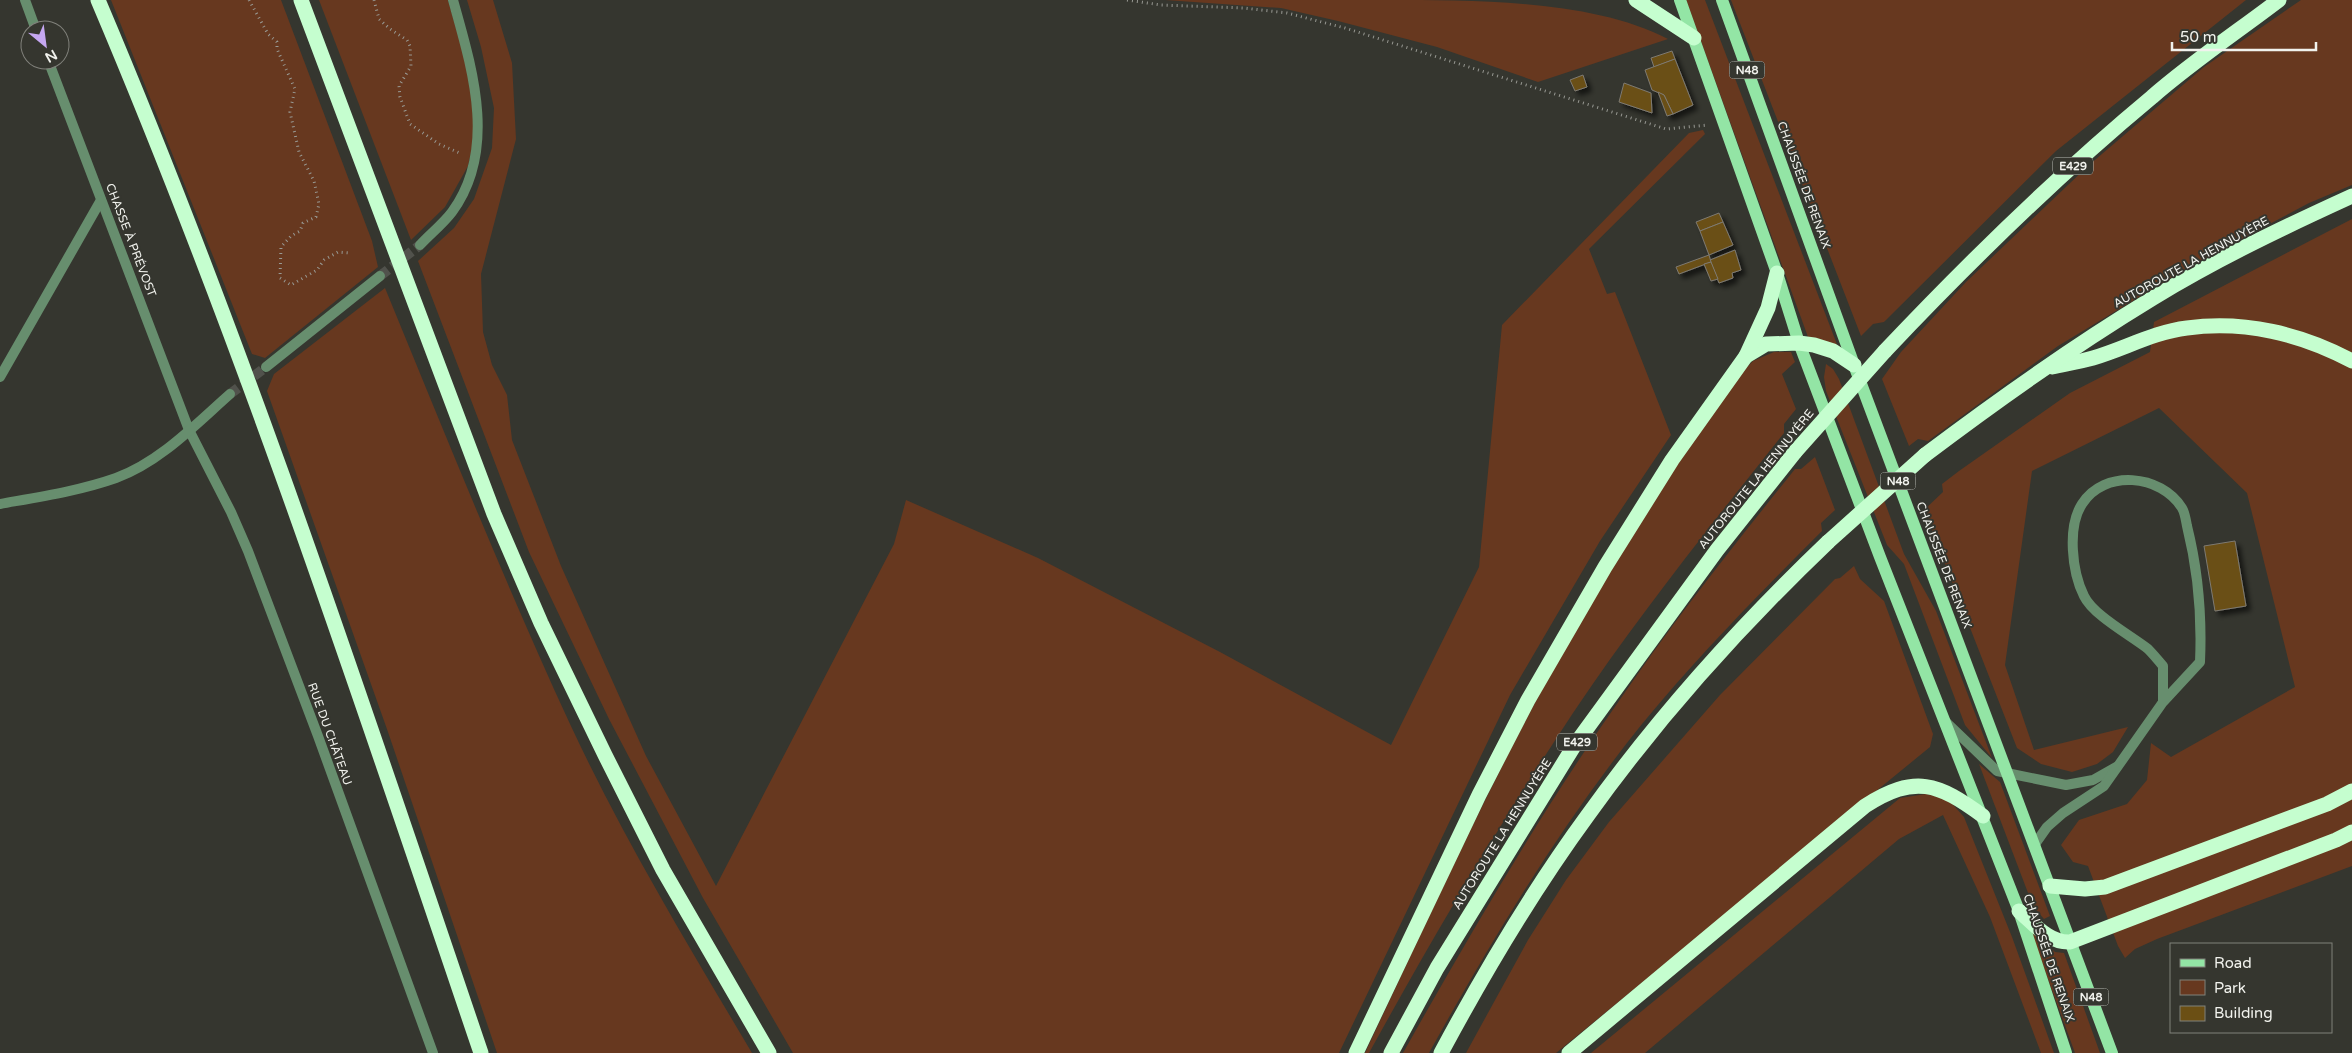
<svg xmlns="http://www.w3.org/2000/svg" width="2352" height="1053" viewBox="0 0 2352 1053" font-family="'Varela Round',sans-serif">
	<style>
		.green { fill: #67381f }
		.building { fill: #6b4f14; stroke: #7e7a72; filter: url(#shadow) }
		.lines { fill: none; stroke-linecap: round; stroke-linejoin: round }
		.street-tunnel { stroke: #51524c; stroke-width: 10; stroke-dasharray: 10 5; stroke-linecap: butt }
		.path { stroke: #999a94; stroke-width: 3; stroke-dasharray: 1 4; stroke-linecap: butt }
		.lane { stroke: #678e6e; stroke-width: 10 }
		.street { stroke: #678e6e; stroke-width: 10 }
		.primary { stroke: #93e5a5; stroke-width: 12 }
		.highway { stroke: #c5fecf; stroke-width: 15 }
		.highway-bridge { stroke: #c5fecf; stroke-width: 15 }
		.labels { text-anchor: middle; dominant-baseline: central; stroke-width: 4; stroke-linejoin: round; paint-order: stroke }
		.shield { fill: #35362f; stroke: #b9bab4; stroke-width: 1 }
		.shield-label { font-size: 11px; font-weight: bold; fill: #f1f2ed }
		.street-label { font-size: 12px; fill: #f1f2ed; stroke: #35362f }
	</style>
	<defs>
		<filter id="shadow"><feDropShadow dx="4.5" dy="4.5" stdDeviation="2.5" flood-color="#0009"/></filter>
	</defs>
	<rect width="100%" height="100%" fill="#35362f"/>
	<g class="green">
		<polygon points="111,0 281,0 372,241 378,267 265,358 252,354"/>
		<polygon points="319,0 448,0 473,88 476,131 468,166 445,207 411,240"/>
		<polygon points="467,0 493,0 512,63 516,139 481,274 483,332 492,365 507,395 512,440 561,566 646,756 716,886 894,544 906,500 1038,558 1220,652 1391,745 1479,567 1502,325 1689,133 1703,130 1705,134 1589,249 1607,294 1615,292 1671,435 1600,541 1510,695 1339,1053 793,1053 703,898 609,719 529,552 418,261 454,228 474,199 492,148 494,108 481,47"/>
		<path d="M1165 0C1239 0 1314 0 1388 0 1476 0 1593 0 1668 39L1538 82 1437 47 1338 21 1281 8Z"/>
		<polygon points="1686,0 1705,0 1838,347 1808,337"/>
		<polygon points="1731,0 2246,0 2056,151 1884,322 1873,324 1861,336"/>
		<polygon points="2301,0 2352,0 2352,185 2309,203 2192,265 2058,346 1928,441 1918,439 1909,446 1882,379 1901,352 1966,282 2089,165 2204,67"/>
		<polygon points="2352,219 2352,866 2157,939 2135,949 2125,958 2118,946 2088,866 2073,862 2061,845 2079,820 2127,804 2147,780 2151,743 2171,757 2295,687 2247,493 2159,408 2032,471 2005,665 2034,750 2128,727 2113,752 2097,764 2072,772 2041,764 2017,748 1924,510 1943,492 1942,484 1959,471 2070,393 2150,352 2154,322"/>
		<path d="M385 288C445 434 504 581 570 724 623 838 688 945 752 1053H497L388 732 267 391 274 374Z"/>
		<path d="M1774 352H1791L1795 362 1782 374 1796 409 1784 424V433C1711 525 1638 616 1573 713 1500 823 1433 937 1369 1053H1365C1446 880 1526 705 1626 542 1660 486 1699 433 1736 378L1753 361Z"/>
		<polygon points="1826,364 1833,369 1839,379 1904,554 1936,611 1992,758 1965,725 1904,564 1887,545 1826,391 1824,377"/>
		<path d="M1815 457 1835 510 1821 523 1822 531C1760 593 1698 656 1642 724 1560 826 1492 939 1429 1053H1403C1471 932 1541 812 1621 698 1675 619 1735 544 1795 469H1801Z"/>
		<polygon points="1854,566 1860,579 1884,601 1933,734 1930,747 1556,1053 1466,1053 1528,940 1566,880 1609,822 1720,695 1835,579 1840,578"/>
		<polygon points="1979,764 2000,782 2050,916 2044,919 2033,906"/>
		<polygon points="1926,794 1947,798 1964,817 2012,937 2054,1053 2041,1053 1990,917 1943,815 1899,839 1645,1053 1591,1053 1900,798"/>
		<polygon points="2028,924 2055,952 2064,953 2100,1053 2075,1053"/>
	</g>
	<g class="building">
		<polygon points="1672,51 1675,59 1654,67 1651,58"/>
		<polygon points="1675,59 1693,105 1673,114 1664,95 1652,90 1645,70"/>
		<polygon points="1583,75 1587,87 1575,91 1570,80"/>
		<polygon points="1624,83 1651,93 1652,113 1619,102"/>
		<polygon points="1658,92 1664,95 1673,114 1667,116"/>
		<polygon points="1719,213 1723,222 1700,231 1696,222"/>
		<polygon points="1723,222 1733,245 1709,255 1700,231"/>
		<polygon points="1735,250 1741,270 1732,273 1733,278 1719,283 1710,260"/>
		<polygon points="1709,255 1711,262 1679,274 1676,267"/>
		<polygon points="1711,262 1718,279 1711,281 1704,264"/>
		<polygon points="2235,541 2246,606 2215,611 2204,546"/>
	</g>
	<g class="lines">
		<g class="street-tunnel">
			<polyline points="380,276 420,245"/>
			<polyline points="230,394 266,367"/>
		</g>
		<g class="path">
			<polyline points="249,0 268,34 277,42 277,49 295,89 290,112 299,152 314,181 319,204 316,217 303,223 300,231 291,236 281,247 280,278 291,285 317,270 324,260 338,252 350,253"/>
			<polyline points="374,0 379,19 390,29 407,40 410,46 411,66 399,86 400,97 410,124 439,144 462,154"/>
			<polyline points="1127,0 1161,5 1244,8 1287,13 1345,28 1666,129 1708,125"/>
		</g>
		<g class="lane">
			<polyline points="1946,722 1997,771 2066,785 2093,780 2116,767"/>
			<path d="M2035 844 2047 827 2063 813 2104 786 2163 702 2200 662C2202 617 2198 570 2187 526 2186 521 2185 513 2182 508 2161 474 2104 469 2082 504 2067 527 2072 572 2084 596 2093 615 2130 635 2148 649 2153 654 2158 660 2163 666V702"/>
		</g>
		<g class="street">
			<polyline points="25,0 36,30"/>
			<polyline points="48,60 189,430 231,512 248,551 318,736 433,1053"/>
			<path d="M420 245C430 234 443 224 452 212 498 149 472 68 453 0"/>
			<polyline points="266,367 380,276"/>
			<polyline points="0,377 101,200"/>
			<path d="M0 504C39 497 79 491 116 478 160 462 196 424 230 394"/>
		</g>
		<g class="primary">
			<polyline points="1680,0 1777,273 1799,343 1880,557 2019,911 2066,1053"/>
			<polyline points="1722,0 1854,365 2112,1053"/>
		</g>
		<g class="highway">
			<path d="M98 0C244 344 361 699 481 1053"/>
			<polyline points="301,0 494,514 541,623 605,755 663,870 769,1053"/>
			<polyline points="1636,0 1694,38"/>
			<path d="M1885 351C1970 261 2057 176 2152 97 2192 62 2237 32 2279 0"/>
			<polyline points="1746,356 1766,344 1799,343 1814,345 1833,351 1854,365"/>
			<path d="M2052 367C2065 364 2079 362 2093 358 2124 349 2154 332 2187 328 2244 320 2302 334 2352 361"/>
			<path d="M1925 455C1999 399 2074 346 2153 298 2217 259 2284 227 2352 196"/>
			<polyline points="2050,886 2085,889 2105,887 2327,804 2352,791"/>
			<path d="M2019 911C2034 924 2049 943 2070 942L2336 840 2352 832"/>
			<polyline points="1356,1053 1479,795 1528,700 1605,567 1672,460 1746,356 1768,308 1777,273"/>
			<polyline points="1391,1053 1437,968 1574,746 1717,550 1795,452"/>
			<path d="M1441 1053C1485 971 1533 890 1588 815 1659 716 1740 626 1828 542"/>
			<path d="M1569 1053 1865 806C1915 774 1938 783 1983 816"/>
		</g>
		<g class="highway-bridge">
			<polyline points="1795,452 1885,351"/>
			<polyline points="1828,542 1925,455"/>
		</g>
	</g>
	<g class="labels">
		<g class="shield">
			<rect x="1729.5" y="61.5" width="35" height="17" rx="4"/>
			<rect x="2053" y="157.5" width="40" height="17" rx="4"/>
			<rect x="1880.5" y="472.5" width="35" height="17" rx="4"/>
			<rect x="1557" y="733.5" width="40" height="17" rx="4"/>
			<rect x="2073.5" y="988.5" width="35" height="17" rx="4"/>
		</g>
		<g class="shield-label">
			<text x="1747" y="70">N48</text>
			<text x="2073" y="166">E429</text>
			<text x="1898" y="481">N48</text>
			<text x="1577" y="742">E429</text>
			<text x="2091" y="997">N48</text>
		</g>
		<g class="street-label">
			<text transform="translate(1804 185) rotate(70)">CHAUSSÉE DE RENAIX</text>
			<text transform="translate(131 240) rotate(69)">CHASSE À PRÉVOST</text>
			<text transform="translate(2191 262) rotate(-29)">AUTOROUTE LA HENNUYÈRE</text>
			<text transform="translate(1756 479) rotate(-51)">AUTOROUTE LA HENNUYÈRE</text>
			<text transform="translate(1944 565) rotate(69)">CHAUSSÉE DE RENAIX</text>
			<text transform="translate(330 734) rotate(70)">RUE DU CHÂTEAU</text>
			<text transform="translate(1502 834) rotate(-58)">AUTOROUTE LA HENNUYÈRE</text>
			<text transform="translate(2049 958) rotate(71)">CHAUSSÉE DE RENAIX</text>
		</g>
	</g>
	<rect x="2170" y="943" width="162" height="90" fill="#35362f" stroke="#80817b"/>
	<rect x="2180" y="959" width="25" height="8" fill="#93e5a5" stroke="#80817b"/>
	<text x="2214" y="968" font-size="15" fill="#f1f2ed">Road</text>
	<rect x="2180" y="980" width="25" height="15" fill="#67381f" stroke="#80817b"/>
	<text x="2214" y="993" font-size="15" fill="#f1f2ed">Park</text>
	<rect x="2180" y="1006" width="25" height="15" fill="#6b4f14" stroke="#80817b"/>
	<text x="2214" y="1018" font-size="15" fill="#f1f2ed">Building</text>
	<g transform="translate(45 45) rotate(151)"><circle r="24" fill="#35362f" stroke="#80817b"/>
	<path d="M0-4L9 19L0 12L-9 19Z" fill="#c5a7f1"/>
	<text y="-8" font-size="14" font-weight="bold" text-anchor="middle" fill="#f1f2ed">N</text>
	</g>
	<path d="M2172 42v8h144v-8" fill="none" stroke="#f1f2ed" stroke-width="2.5"/>
	<text x="2180" y="42" font-size="15" fill="#f1f2ed" stroke="#35362f" stroke-width="4" paint-order="stroke">50 m</text>
</svg>
